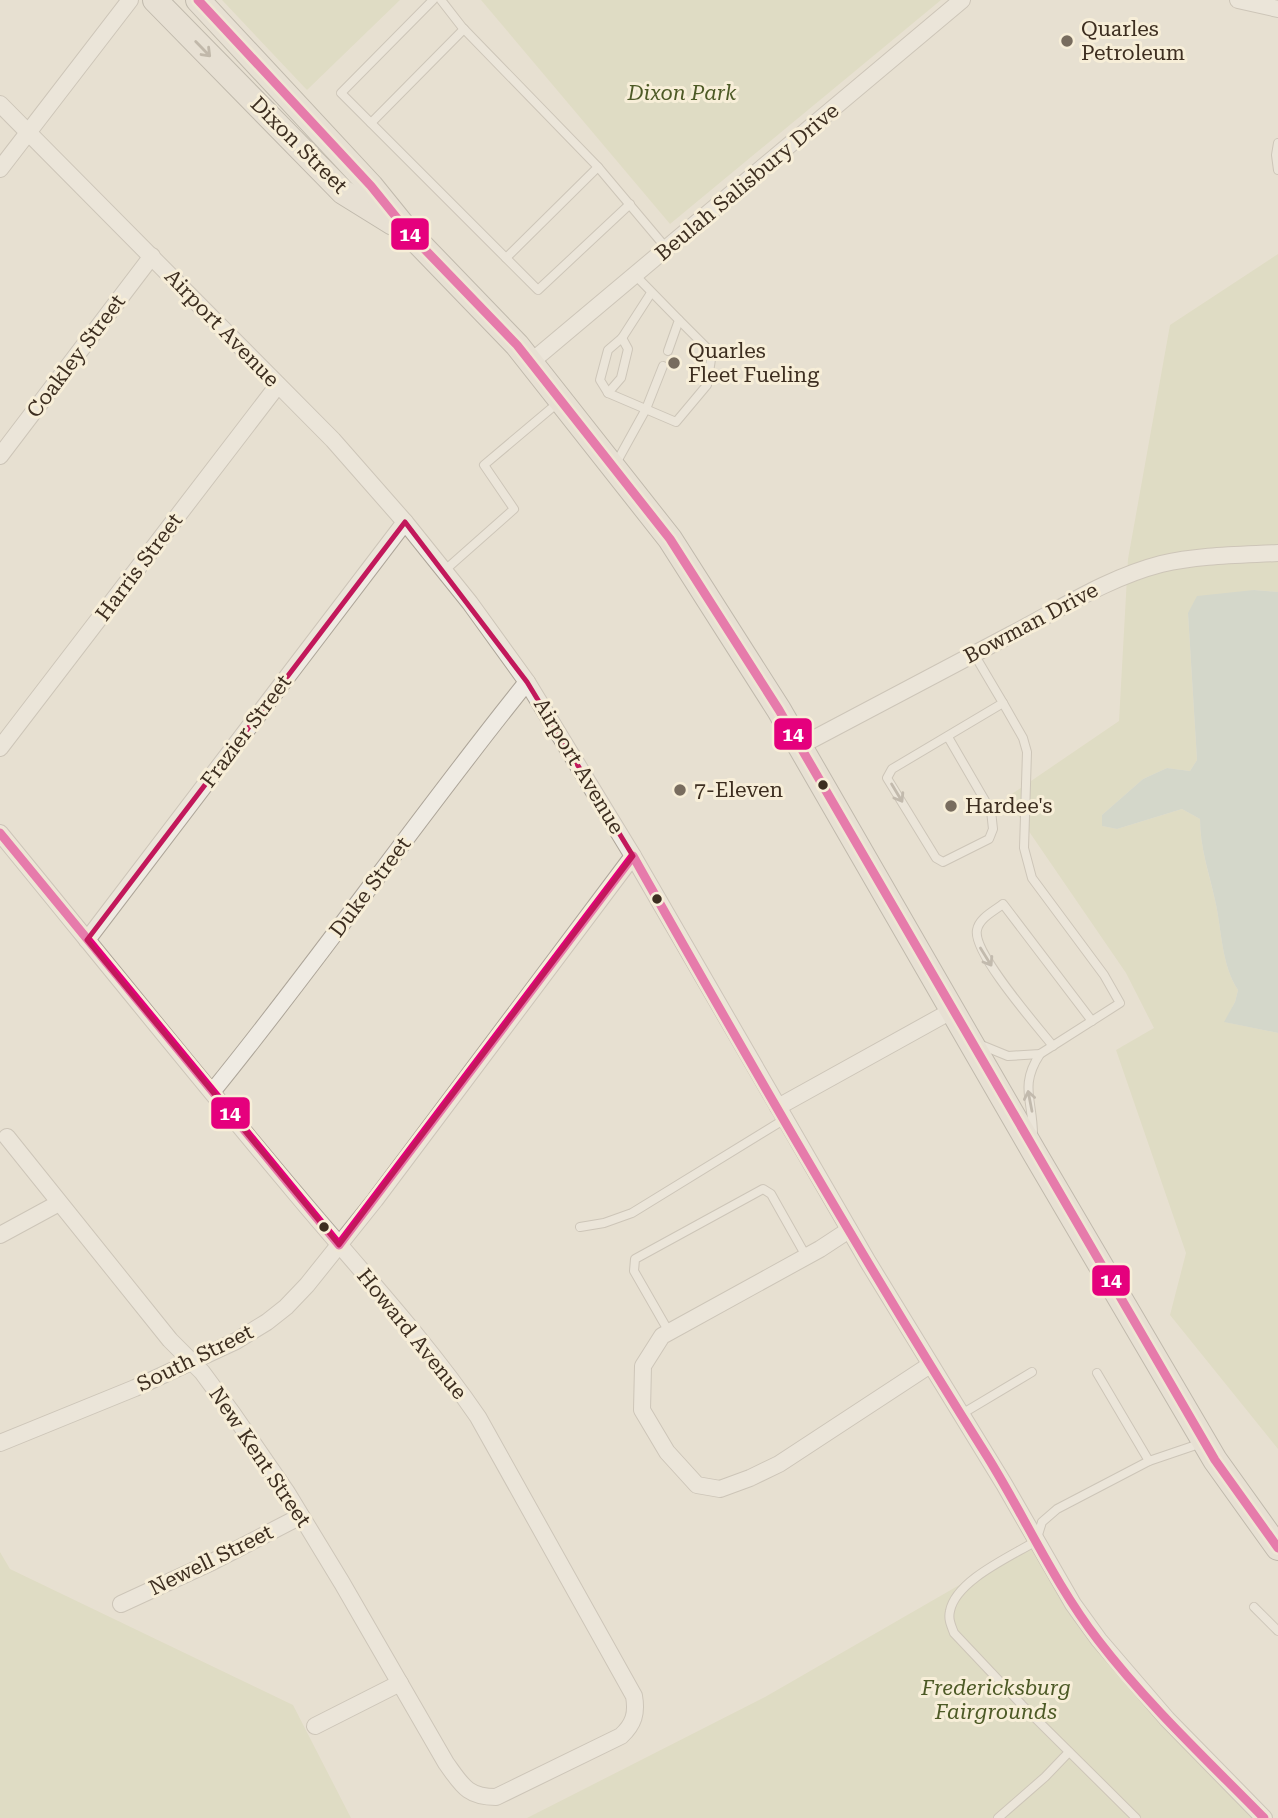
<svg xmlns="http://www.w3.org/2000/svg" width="1278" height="1818" viewBox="0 0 1278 1818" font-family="'Roboto Serif',serif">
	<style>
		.green { fill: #d6d7b3 }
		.water { fill: #bcccc2 }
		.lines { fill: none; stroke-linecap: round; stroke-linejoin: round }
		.service-casing { stroke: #ada599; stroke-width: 10 }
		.minor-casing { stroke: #ada599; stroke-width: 18 }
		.primary-casing { stroke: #928b80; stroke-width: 26 }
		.service { stroke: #efebe3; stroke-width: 8 }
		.minor { stroke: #efebe3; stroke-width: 16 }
		.primary { stroke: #e6e1d4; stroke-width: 24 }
		.bus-1-casing { stroke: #f7eed8; stroke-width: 14 }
		.bus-1 { stroke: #e5007d; stroke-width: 9 }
		.oneway { stroke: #92887a }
		.oneway2 { stroke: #968c82 }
		.marked { fill: none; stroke: #c2185b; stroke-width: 5; stroke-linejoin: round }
		.poi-dot { fill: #786c5e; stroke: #f7eed8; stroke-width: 2.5 }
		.bus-dot { fill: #3d2e20; stroke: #f7eed8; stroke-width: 2.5 }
		.labels { text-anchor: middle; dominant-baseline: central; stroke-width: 6; stroke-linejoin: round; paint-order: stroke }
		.poi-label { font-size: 21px; fill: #3d2e20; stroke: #f7eed8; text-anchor: start }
		.park-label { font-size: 21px; font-style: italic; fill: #4d5a26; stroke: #f7eed8 }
		.street-label { font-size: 21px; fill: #3d2e20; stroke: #f7eed8 }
		.line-badge { stroke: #f7eed8; stroke-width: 2.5 }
		.badge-label { font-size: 19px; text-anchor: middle; font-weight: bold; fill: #fff }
	</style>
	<rect width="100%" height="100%" fill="#e7e0d1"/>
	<g class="green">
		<polygon points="222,0 400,0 307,90"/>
		<polygon points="481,0 941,0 670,224"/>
		<path d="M1278 254V592L1254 590 1188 613 1197 760 1190 771 1167 768 1143 779 1102 815V826L1117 829 1182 809 1200 819C1200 848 1209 873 1215 900 1222 930 1221 964 1238 990L1235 1002 1225 1022 1278 1033V1449L1170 1315 1186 1253 1116 1050 1154 1028 1126 973 1006 798 1119 721 1128 559 1170 325Z"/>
		<polygon points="1036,1541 1063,1589 1264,1818 527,1818 765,1697"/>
		<polygon points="0,1552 10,1569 293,1705 351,1818 0,1818"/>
	</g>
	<path class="water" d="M1254 590 1278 592V1033L1224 1022 1235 1002 1238 990C1221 964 1222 930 1215 900 1209 872 1200 848 1200 819L1182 809 1117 829 1102 826V815L1143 779 1167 768 1190 771 1197 760 1188 613 1197 596Z"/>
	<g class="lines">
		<defs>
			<g id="service">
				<polyline points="433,0 341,93 538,290 630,204"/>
				<polyline points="441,0 462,27 598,167 667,249"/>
				<polyline points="371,123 464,29"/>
				<polyline points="1278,143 1276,155 1278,170"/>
				<polyline points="506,258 598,167"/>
				<polyline points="635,275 679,320 668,351"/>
				<polyline points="651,293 622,338 608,350 600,380 608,393 676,422 707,385 712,353 679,320"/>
				<polyline points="608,393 621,378 628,349 622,338"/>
				<polyline points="615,465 646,409 663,366"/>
				<polyline points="444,571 514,509 484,465 560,401"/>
				<polyline points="948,737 991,811 993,829 989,839 943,862 936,858 887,778 892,769 1003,703 974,654"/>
				<polyline points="981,1045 1008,1056 1040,1054 1120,1003 1104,975 1032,878 1024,848 1027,752 1023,738 1003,703"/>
				<path d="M1053 1046C1037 1026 972 952 977 930 979 918 994 911 1003 904L1092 1021"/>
				<path d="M1033 1135C1033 1100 1019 1086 1040 1054"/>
				<polyline points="580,1227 604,1223 632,1213 785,1119"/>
				<polyline points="669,1332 634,1271 635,1259 763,1189 771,1194 806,1256"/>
				<polyline points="1097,1373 1149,1461"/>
				<polyline points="960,1415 1032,1372"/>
				<polyline points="1254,1607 1278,1631"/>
				<polyline points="998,1818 1045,1777 1069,1752"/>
				<path d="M1136 1818 1022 1705 954 1633C951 1625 948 1619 950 1611 956 1580 1012 1556 1036 1541L1042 1522 1057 1509 1149 1461 1202 1443"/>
			</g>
			<g id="minor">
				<polyline points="1238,0 1278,9"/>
				<polyline points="0,104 333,440 405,522 470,603 527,682 633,856 868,1262 1004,1484 1073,1604 1099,1640 1167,1719 1264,1818"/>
				<polyline points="0,169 130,0"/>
				<polyline points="531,362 962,0"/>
				<polyline points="0,456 152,256"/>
				<path d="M800 746C871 708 942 671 1012 634 1062 608 1107 578 1161 564 1199 555 1239 555 1278 553"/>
				<polyline points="0,748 278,385"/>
				<path d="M0 833C99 954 196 1075 297 1195 358 1268 424 1338 478 1417L634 1696C637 1713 634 1724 621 1736L496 1797C467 1797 462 1785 446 1763L342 1583 286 1491 233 1414 202 1372 170 1340 7 1137"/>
				<polyline points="87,940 405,522"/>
				<path d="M212 1092C321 958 419 816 527 682"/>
				<polyline points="778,1107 953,1010"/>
				<polyline points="849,1230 820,1249 662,1336 643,1366 642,1410 667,1452 697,1485 720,1489 750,1478 779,1464 930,1365"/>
				<polyline points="0,1235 59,1203"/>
				<polyline points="0,1443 135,1388 236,1341 267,1322 286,1307 307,1285 375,1200 633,856"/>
				<polyline points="121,1604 212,1562 301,1516"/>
				<polyline points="315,1726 400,1683"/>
			</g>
			<g id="primary">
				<polyline points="155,0 343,192 393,223"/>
				<polyline points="198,0 371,186 409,233 517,345 670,539 779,710 1034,1152 1215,1460 1278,1548"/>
			</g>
		</defs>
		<use href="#service" class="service-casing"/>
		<use href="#minor" class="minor-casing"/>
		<use href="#primary" class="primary-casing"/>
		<use href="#service" class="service"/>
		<use href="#minor" class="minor"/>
		<use href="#primary" class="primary"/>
		<defs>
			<g id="bus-1">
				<polyline points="198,0 371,186 409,233 517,345 670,539 779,710 1215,1460 1278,1548"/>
				<path d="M0 833 339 1245 633 856C747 1058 863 1260 987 1456 1025 1517 1054 1583 1098 1640 1147 1704 1207 1760 1264 1818"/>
			</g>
		</defs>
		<use href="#bus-1" class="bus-1-casing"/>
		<use href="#bus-1" class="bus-1"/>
	</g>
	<defs><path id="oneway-shaft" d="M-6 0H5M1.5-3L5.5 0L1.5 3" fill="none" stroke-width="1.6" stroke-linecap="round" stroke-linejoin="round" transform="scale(1.75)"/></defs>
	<use class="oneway" href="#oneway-shaft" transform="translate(203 49) rotate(46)"/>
	<g class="oneway2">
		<use href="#oneway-shaft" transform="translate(897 793) rotate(59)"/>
		<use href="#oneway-shaft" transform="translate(986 957) rotate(58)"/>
		<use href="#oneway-shaft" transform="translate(1030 1101) rotate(-101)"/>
	</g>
	<path d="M0 0H1278V1818H0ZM405 522 527 682 633 856 339 1245 87 940Z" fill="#e7e0d1" fill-opacity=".55" fill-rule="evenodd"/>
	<path class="marked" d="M405 522 527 682 633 856 339 1245 87 940Z"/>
	<g class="poi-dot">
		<circle cx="1067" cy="41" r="7"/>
		<circle cx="674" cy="363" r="7"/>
		<circle cx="680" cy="790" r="7"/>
		<circle cx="951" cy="806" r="7"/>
	</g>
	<g class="bus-dot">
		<circle cx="823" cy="785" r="6"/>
		<circle cx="657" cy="899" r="6"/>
		<circle cx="324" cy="1227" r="6"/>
	</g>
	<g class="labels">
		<g class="poi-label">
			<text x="1081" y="29">Quarles<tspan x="1081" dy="24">Petroleum</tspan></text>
			<text x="688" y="351">Quarles<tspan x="688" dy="24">Fleet Fueling</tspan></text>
			<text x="694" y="790">7-Eleven</text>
			<text x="965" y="806">Hardee's</text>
		</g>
		<g class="park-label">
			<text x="682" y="93">Dixon Park</text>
			<text x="996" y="1688">Fredericksburg<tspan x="996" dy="24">Fairgrounds</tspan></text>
		</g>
		<g class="street-label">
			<text transform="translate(299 145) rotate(45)">Dixon Street</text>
			<text transform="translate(747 182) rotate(-40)">Beulah Salisbury Drive</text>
			<text transform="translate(222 328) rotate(46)">Airport Avenue</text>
			<text transform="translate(76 356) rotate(-53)">Coakley Street</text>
			<text transform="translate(139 567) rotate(-53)">Harris Street</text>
			<text transform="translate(1031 623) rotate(-28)">Bowman Drive</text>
			<text transform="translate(246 731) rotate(-53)">Frazier Street</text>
			<text transform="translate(579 766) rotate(59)">Airport Avenue</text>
			<text transform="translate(370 887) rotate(-53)">Duke Street</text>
			<text transform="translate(412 1334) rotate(51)">Howard Avenue</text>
			<text transform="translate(195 1358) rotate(-26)">South Street</text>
			<text transform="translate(260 1457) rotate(56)">New Kent Street</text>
			<text transform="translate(211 1560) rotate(-26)">Newell Street</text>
		</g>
	</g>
	<g class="line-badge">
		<rect x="390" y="217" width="40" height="34" rx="7" fill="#e5007d"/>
		<rect x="773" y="717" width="40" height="34" rx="7" fill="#e5007d"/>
		<rect x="210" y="1096" width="41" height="34" rx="7" fill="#e5007d"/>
		<rect x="1091" y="1264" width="40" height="33" rx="7" fill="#e5007d"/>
	</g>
	<g class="badge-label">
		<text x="410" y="241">14</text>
		<text x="793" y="741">14</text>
		<text x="230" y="1120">14</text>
		<text x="1111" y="1287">14</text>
	</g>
</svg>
